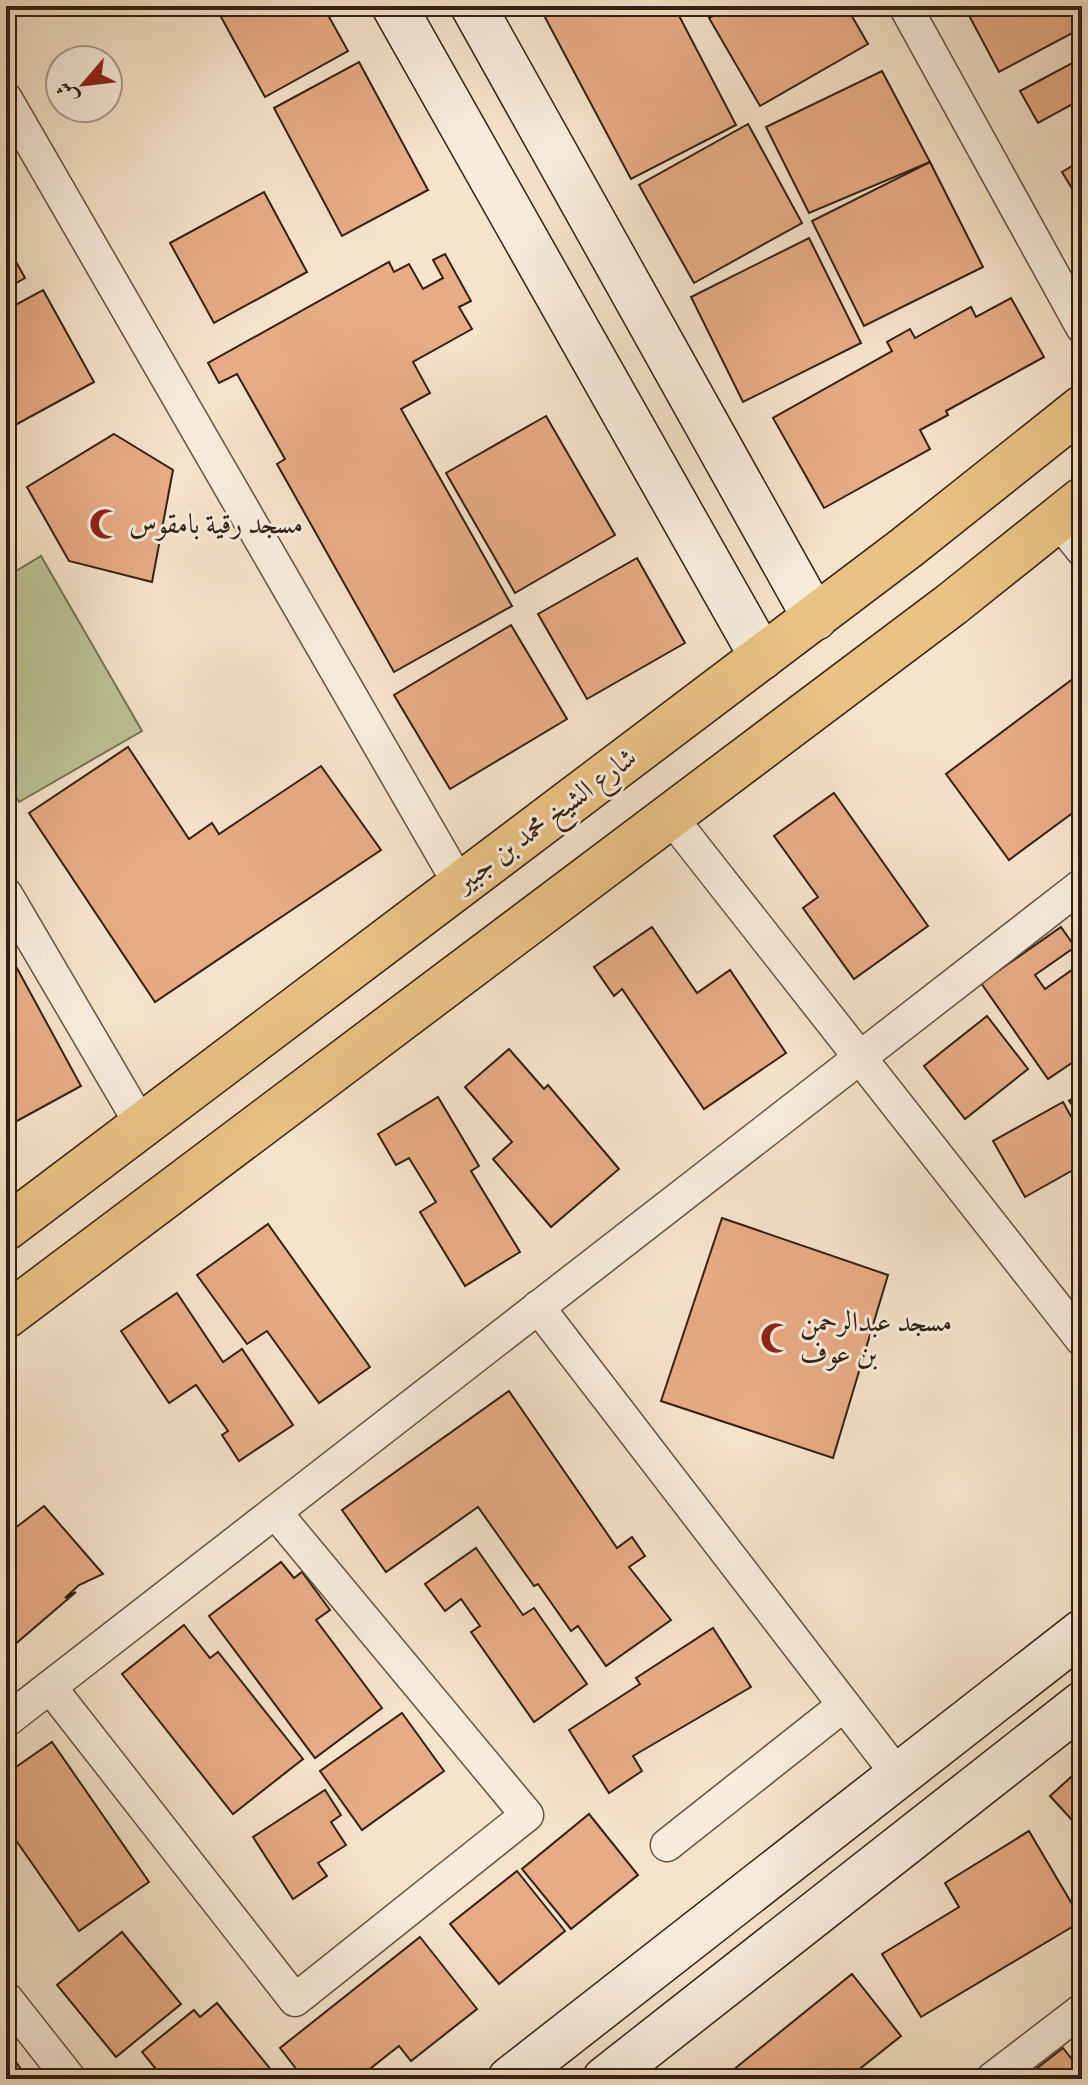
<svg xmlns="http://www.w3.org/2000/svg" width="1088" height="2085" viewBox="0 0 1088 2085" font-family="'IM FELL Double Pica',Amiri,serif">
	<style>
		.green { fill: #bbc497; stroke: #777254; stroke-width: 2 }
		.building { fill: #e7ab85; stroke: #332012; stroke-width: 2 }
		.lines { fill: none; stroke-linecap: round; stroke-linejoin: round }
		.street-casing { stroke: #645140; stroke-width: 35 }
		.secondary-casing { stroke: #332012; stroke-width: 47 }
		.primary-casing { stroke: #332012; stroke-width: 47 }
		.street { stroke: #f8eddd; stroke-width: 32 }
		.secondary { stroke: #f8eddd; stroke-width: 44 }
		.primary { stroke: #eac285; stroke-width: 44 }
		.labels { text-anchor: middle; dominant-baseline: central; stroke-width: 6; stroke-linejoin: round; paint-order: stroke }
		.poi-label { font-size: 28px; fill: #332012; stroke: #f8eddd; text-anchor: start }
		.street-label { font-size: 28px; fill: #332012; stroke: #f8eddd }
	</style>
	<rect width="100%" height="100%" fill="#f5e3ca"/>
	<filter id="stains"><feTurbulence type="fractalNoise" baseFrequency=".0025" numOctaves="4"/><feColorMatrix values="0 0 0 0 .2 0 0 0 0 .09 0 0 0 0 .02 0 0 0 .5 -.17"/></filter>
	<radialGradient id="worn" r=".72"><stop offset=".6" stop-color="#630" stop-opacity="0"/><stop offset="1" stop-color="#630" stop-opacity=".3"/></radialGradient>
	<polygon class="green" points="41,556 142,731 19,802 6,779 6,577"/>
	<g class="building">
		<polygon points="215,6 323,6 348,51 265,97"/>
		<polygon points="539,6 674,6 736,125 631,179"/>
		<polygon points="731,6 846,6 868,44 760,106 709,18"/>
		<polygon points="964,6 1082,6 1082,28 999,72"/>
		<polygon points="359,62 428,190 342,236 274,108"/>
		<polygon points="1074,62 1082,77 1082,99 1038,123 1020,91"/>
		<polygon points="882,71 930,162 809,213 766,127"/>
		<polygon points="748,124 802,223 694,283 639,185"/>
		<polygon points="1082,160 1082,205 1062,172"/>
		<polygon points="930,162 983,267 864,326 812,221"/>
		<polygon points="264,192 307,272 214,323 170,243"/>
		<polygon points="809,238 861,343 743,402 691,297"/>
		<polygon points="6,244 25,278 6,289"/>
		<polygon points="445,254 471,301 459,307 472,329 413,362 430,393 401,409 512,606 394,672 277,464 285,459 237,374 219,383 208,363 389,262 394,272 409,264 423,289 443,278 433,260"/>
		<polygon points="43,290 94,382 6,430 6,310"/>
		<polygon points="1011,298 1044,357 946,411 948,415 920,430 930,449 824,508 773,418 892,351 887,342 910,329 915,338 971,307 976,317"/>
		<polygon points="546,416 615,535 515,593 446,473"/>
		<polygon points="114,434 173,470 152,582 69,561 27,487"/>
		<polygon points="637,558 685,643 587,699 538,614"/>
		<polygon points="511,625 567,719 450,789 394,695"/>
		<polygon points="1082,672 1082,806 1009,860 946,774"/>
		<polygon points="128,747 189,839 212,823 219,834 321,766 381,850 155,1002 29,813"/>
		<polygon points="834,793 928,926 854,979 803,908 818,897 774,836"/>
		<polygon points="652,927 697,993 730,970 786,1053 704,1109 622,989 614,996 594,967"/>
		<polygon points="1061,927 1075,947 1035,975 1045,989 1076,967 1082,977 1082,1056 1048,1079 981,983"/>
		<polygon points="6,948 81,1086 6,1127"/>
		<polygon points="987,1016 1028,1069 965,1119 924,1066"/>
		<polygon points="509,1049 544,1089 548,1085 619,1169 551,1227 493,1159 512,1142 465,1087"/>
		<polygon points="1082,1091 1082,1118 1069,1101"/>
		<polygon points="438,1097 479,1166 471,1171 520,1252 465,1286 420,1212 436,1202 409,1158 396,1165 378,1134"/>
		<polygon points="1063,1102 1082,1136 1082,1165 1025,1197 993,1141"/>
		<polygon points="722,1218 888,1275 833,1458 661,1401"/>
		<polygon points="268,1224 370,1367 319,1403 267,1331 247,1344 197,1275"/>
		<polygon points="177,1293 223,1362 242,1349 293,1425 239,1461 222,1435 228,1431 196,1385 169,1403 121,1331"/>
		<polygon points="509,1391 617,1548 632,1537 645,1556 629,1567 671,1620 606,1666 578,1626 571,1631 538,1584 534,1586 478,1507 386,1572 342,1510"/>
		<polygon points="44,1506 103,1574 79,1585 65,1598 76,1592 6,1652 6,1535"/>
		<polygon points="476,1548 523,1615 534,1608 587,1684 534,1722 471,1632 480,1626 461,1599 445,1611 425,1584"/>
		<polygon points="281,1562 294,1578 302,1572 330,1610 316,1620 382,1708 315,1758 209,1616"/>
		<polygon points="184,1625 210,1658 218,1652 303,1759 233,1814 122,1674"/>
		<polygon points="713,1628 751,1687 633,1756 642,1771 609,1793 569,1730 640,1684 636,1678"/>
		<polygon points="402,1713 444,1771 362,1830 320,1771"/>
		<polygon points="52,1742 149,1882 79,1931 6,1826 6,1774"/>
		<polygon points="1082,1767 1082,1831 1050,1796"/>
		<polygon points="325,1790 341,1815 331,1822 346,1845 318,1863 327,1876 293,1899 253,1837"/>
		<polygon points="589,1814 638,1875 571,1929 522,1869"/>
		<polygon points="1029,1831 1082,1921 921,2017 882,1954 959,1907 945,1883"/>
		<polygon points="517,1871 565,1931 499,1984 450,1924"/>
		<polygon points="122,1932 181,2004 116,2057 57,1985"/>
		<polygon points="420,1937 477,2009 411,2061 399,2046 357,2079 304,2079 280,2048"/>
		<polygon points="852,1974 901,2036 847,2079 722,2079"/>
		<polygon points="217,2003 272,2071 261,2079 164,2079 142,2052 194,2010 200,2017"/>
		<polygon points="6,2048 28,2079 6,2079"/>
		<polygon points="1063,2048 1082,2072 1082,2079 1023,2079"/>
	</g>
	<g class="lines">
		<defs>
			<g id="street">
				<polyline points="905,6 1082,327"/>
				<polyline points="6,99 460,885"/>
				<polyline points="1058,520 1082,550"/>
				<polyline points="670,816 1082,1340"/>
				<polyline points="6,894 142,1126"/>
				<polyline points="538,1307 898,1775"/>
				<polyline points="50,1687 295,2000 527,1815 275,1512"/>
				<polyline points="6,1721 1082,885"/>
				<polyline points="667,1845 844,1705"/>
				<polyline points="6,1998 70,2079"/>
				<polyline points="992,2079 1082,2010"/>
			</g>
			<g id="secondary">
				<polyline points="394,6 762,657"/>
				<polyline points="473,6 815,618"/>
				<polyline points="510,2079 1082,1632"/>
				<polyline points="605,2079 1082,1704"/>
			</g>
			<g id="primary">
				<polyline points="6,1228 906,548 1082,408"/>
				<polyline points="6,1316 952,604 1082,500"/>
			</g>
		</defs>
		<use href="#street" class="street-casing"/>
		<use href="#secondary" class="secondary-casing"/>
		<use href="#primary" class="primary-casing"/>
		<use href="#street" class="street"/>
		<use href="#secondary" class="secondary"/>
		<use href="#primary" class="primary"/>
	</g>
	<defs>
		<symbol id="mosque-bare" viewBox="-9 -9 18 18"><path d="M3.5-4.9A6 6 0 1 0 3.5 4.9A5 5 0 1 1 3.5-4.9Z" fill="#8f2418" stroke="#f8eddd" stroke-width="2.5" paint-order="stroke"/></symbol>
	</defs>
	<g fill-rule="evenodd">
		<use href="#mosque-bare" x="83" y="502" width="44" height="44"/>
		<use href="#mosque-bare" x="754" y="1316" width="44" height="44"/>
	</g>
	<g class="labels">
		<g class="poi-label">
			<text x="129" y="524">مسجد رقية بامقوس</text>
			<text x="800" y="1322">مسجد عبدالرحمن<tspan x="800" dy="32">بن عوف</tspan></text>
		</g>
		<g class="street-label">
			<text transform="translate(546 820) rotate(-37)">شارع الشيخ محمد بن جبير</text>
		</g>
	</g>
	<rect width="1088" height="2085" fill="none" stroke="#f5e3ca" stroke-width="32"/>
	<rect x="8" y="8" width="1072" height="2069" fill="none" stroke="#332012" stroke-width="4"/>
	<rect x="16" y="16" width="1056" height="2053" fill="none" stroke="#332012" stroke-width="2"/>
	<g transform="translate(84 84) rotate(242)"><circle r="38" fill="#f8eddd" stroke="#a99b8c" stroke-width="2"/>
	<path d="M0-6L14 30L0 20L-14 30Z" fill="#8f2418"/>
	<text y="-12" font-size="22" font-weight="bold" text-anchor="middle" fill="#332012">ش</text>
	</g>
	<rect width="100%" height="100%" filter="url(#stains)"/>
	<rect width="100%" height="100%" fill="url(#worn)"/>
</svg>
